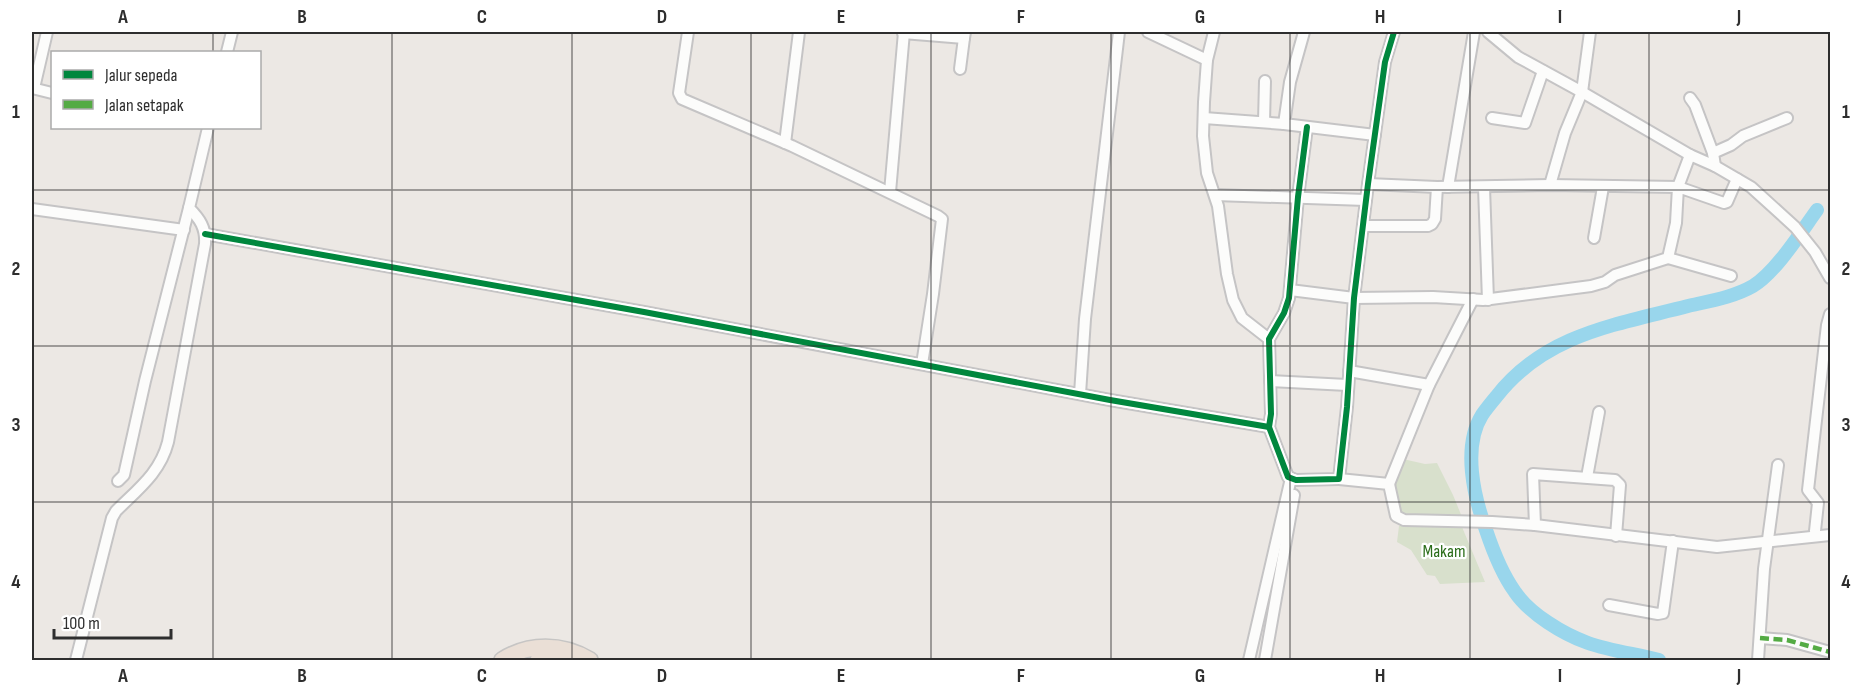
<svg xmlns="http://www.w3.org/2000/svg" width="1862" height="692" viewBox="0 0 1862 692" font-family="'Sofia Sans Condensed',sans-serif">
	<style>
		.cemetery { fill: #d8e0cc }
		.lines { fill: none; stroke-linecap: round; stroke-linejoin: round }
		.river { stroke: #99d6ec; stroke-width: 14 }
		.minor-casing { stroke: #c5c4c5; stroke-width: 14 }
		.highway-casing { stroke: #c6c5c4; stroke-width: 18 }
		.minor { stroke: #fcfcfb; stroke-width: 10 }
		.highway { stroke: #eadfd6; stroke-width: 15 }
		.quiet { stroke: #54ab44; stroke-width: 4.5; stroke-dasharray: 9 4.5; stroke-linecap: butt }
		.cycleway-casing { stroke: #fff; stroke-width: 10 }
		.cycleway { stroke: #00873e; stroke-width: 6 }
		.grid { fill: none; stroke: #2e2e2e; stroke-width: 1.5; stroke-opacity: 0.55 }
		.labels { text-anchor: middle; dominant-baseline: central; stroke-width: 4.5; stroke-linejoin: round; paint-order: stroke }
		.park-label { font-size: 18px; fill: #2c6e1b; stroke: #fff }
		.neatline { fill: none; stroke: #2e2e2e; stroke-width: 2 }
		.grid-label { font-size: 20px; text-anchor: middle; font-weight: bold; fill: #2e2e2e }
	</style>
	<rect width="100%" height="100%" fill="#ece8e4"/>
	<g class="cemetery">
		<polygon points="1403,459 1425,464 1437,463 1453,495 1462,517 1410,516 1400,513 1393,483"/>
		<polygon points="1449,524 1454,527 1462,527 1485,582 1440,584 1435,576 1427,575 1411,550 1397,542 1399,526"/>
	</g>
	<g class="lines">
		<path class="river" d="M1659 660C1636 654 1611 651 1588 643 1563 634 1530 614 1515 592 1502 574 1493 551 1486 530 1474 497 1462 447 1482 415 1486 409 1491 403 1496 397 1545 334 1615 325 1688 306 1710 301 1734 297 1753 286 1776 272 1801 232 1817 210"/>
		<defs>
			<g id="minor">
				<polyline points="688,32 679,93 682,99 792,146 938,216 942,219 933,294 922,364"/>
				<polyline points="1148,32 1207,60"/>
				<polyline points="1214,32 1207,60 1204,102 1203,136 1207,173 1218,206 1227,274 1233,300 1242,318 1269,339"/>
				<polyline points="1488,32 1518,57 1582,92 1690,155 1715,166 1751,187 1795,227 1815,252 1830,278"/>
				<polyline points="903,33 964,38 965,32"/>
				<polyline points="227,52 232,32"/>
				<polyline points="960,69 964,38"/>
				<polyline points="32,88 52,93"/>
				<polyline points="34,88 47,32"/>
				<polyline points="1690,98 1695,105 1713,153"/>
				<polyline points="1204,118 1284,124 1375,135"/>
				<polyline points="1492,118 1525,123 1543,71"/>
				<polyline points="1264,122 1265,81"/>
				<polyline points="1284,124 1290,82 1304,32"/>
				<polyline points="1307,127 1298,197 1289,298 1284,313 1269,339 1271,414 1269,427 1288,477 1296,480 1339,479 1347,407 1354,298 1368,184 1385,62 1394,32"/>
				<polyline points="785,143 799,32"/>
				<polyline points="1715,166 1713,153 1731,145 1743,136 1787,118"/>
				<polyline points="1368,184 1437,187 1550,185 1678,187 1690,155"/>
				<polyline points="1550,185 1565,133 1582,92 1590,32"/>
				<polyline points="1448,187 1474,32"/>
				<polyline points="1484,187 1488,300"/>
				<polyline points="890,192 904,32"/>
				<polyline points="1215,195 1366,200"/>
				<polyline points="32,209 184,230"/>
				<polyline points="1363,226 1428,226 1432,224 1435,219 1437,187"/>
				<polyline points="205,234 644,312 1110,400 1269,427"/>
				<polyline points="1594,238 1603,187"/>
				<polyline points="1668,258 1731,276"/>
				<polyline points="1290,290 1354,298 1433,297 1483,300 1591,286 1605,282 1615,275 1668,258 1676,223 1678,187 1724,203 1727,202 1737,179"/>
				<polyline points="1349,371 1429,385"/>
				<polyline points="1270,381 1347,385"/>
				<polyline points="1080,394 1085,319 1119,32"/>
				<polyline points="1587,477 1599,412"/>
				<polyline points="1339,479 1389,484 1396,516 1404,520 1492,522 1535,525 1717,547 1830,535"/>
				<polyline points="118,481 124,475 145,381 189,208"/>
				<polyline points="1389,484 1429,385 1473,299"/>
				<polyline points="1535,525 1533,474 1615,480 1620,485 1616,536"/>
				<polyline points="1815,531 1818,503 1808,490 1827,325 1830,314"/>
				<polyline points="1609,605 1658,614 1663,613 1673,541"/>
				<polyline points="1760,638 1787,640 1830,652"/>
				<path d="M76 660 112 518 116 511C138 489 160 473 168 442L205 244C206 228 200 219 189 208L208 128"/>
				<polyline points="1249,660 1291,478"/>
				<polyline points="1265,660 1294,495"/>
				<polyline points="1758,660 1764,569 1778,465"/>
			</g>
			<g id="highway">
				<path d="M502 660C529 643 562 643 590 660"/>
				<polyline points="538,660 561,660"/>
			</g>
		</defs>
		<use href="#minor" class="minor-casing"/>
		<use href="#highway" class="highway-casing"/>
		<use href="#minor" class="minor"/>
		<use href="#highway" class="highway"/>
		<polyline class="quiet" points="1760,638 1787,640 1830,652"/>
		<defs>
			<g id="cycleway">
				<polyline points="1307,127 1298,197 1289,298 1284,313 1269,339 1271,414 1269,427 1288,477 1296,480 1339,479 1347,407 1354,298 1368,184 1385,62 1394,32"/>
				<polyline points="205,234 644,312 1110,400 1269,427"/>
			</g>
		</defs>
		<use href="#cycleway" class="cycleway-casing"/>
		<use href="#cycleway" class="cycleway"/>
	</g>
	<path class="grid" d="M213 32V52M392 32V660M572 32V660M751 32V660M931 32V660M1111 32V660M1290 32V660M1470 32V660M1649 32V660M213 128V660M32 190H1830M32 346H1830M32 502H1830"/>
	<g class="labels">
		<g class="park-label">
			<text x="1444" y="551">Makam</text>
		</g>
	</g>
	<rect width="1862" height="692" fill="none" stroke="#ffffff" stroke-width="66"/>
	<rect x="51" y="51" width="210" height="78" fill="#ffffff" stroke="#ababab" stroke-width="1.5"/>
	<rect x="63" y="70" width="30" height="9" fill="#00873e" stroke="#ababab" stroke-width="1.5"/>
	<text x="105" y="81" font-size="18" fill="#2e2e2e">Jalur sepeda</text>
	<rect x="63" y="100" width="30" height="9" fill="#54ab44" stroke="#ababab" stroke-width="1.5"/>
	<text x="105" y="111" font-size="18" fill="#2e2e2e">Jalan setapak</text>
	<path d="M54 629v9h117v-9" fill="none" stroke="#2e2e2e" stroke-width="3"/>
	<text x="63" y="629" font-size="18" fill="#2e2e2e" stroke="#ffffff" stroke-width="4.5" paint-order="stroke">100 m</text>
	<rect x="33" y="33" width="1796" height="626" class="neatline"/>
	<g class="grid-label">
		<text x="123" y="23">A</text>
		<text x="302" y="23">B</text>
		<text x="482" y="23">C</text>
		<text x="662" y="23">D</text>
		<text x="841" y="23">E</text>
		<text x="1021" y="23">F</text>
		<text x="1200" y="23">G</text>
		<text x="1380" y="23">H</text>
		<text x="1560" y="23">I</text>
		<text x="1739" y="23">J</text>
		<text x="16" y="118">1</text>
		<text x="1846" y="118">1</text>
		<text x="16" y="275">2</text>
		<text x="1846" y="275">2</text>
		<text x="16" y="431">3</text>
		<text x="1846" y="431">3</text>
		<text x="16" y="588">4</text>
		<text x="1846" y="588">4</text>
		<text x="123" y="682">A</text>
		<text x="302" y="682">B</text>
		<text x="482" y="682">C</text>
		<text x="662" y="682">D</text>
		<text x="841" y="682">E</text>
		<text x="1021" y="682">F</text>
		<text x="1200" y="682">G</text>
		<text x="1380" y="682">H</text>
		<text x="1560" y="682">I</text>
		<text x="1739" y="682">J</text>
	</g>
</svg>
